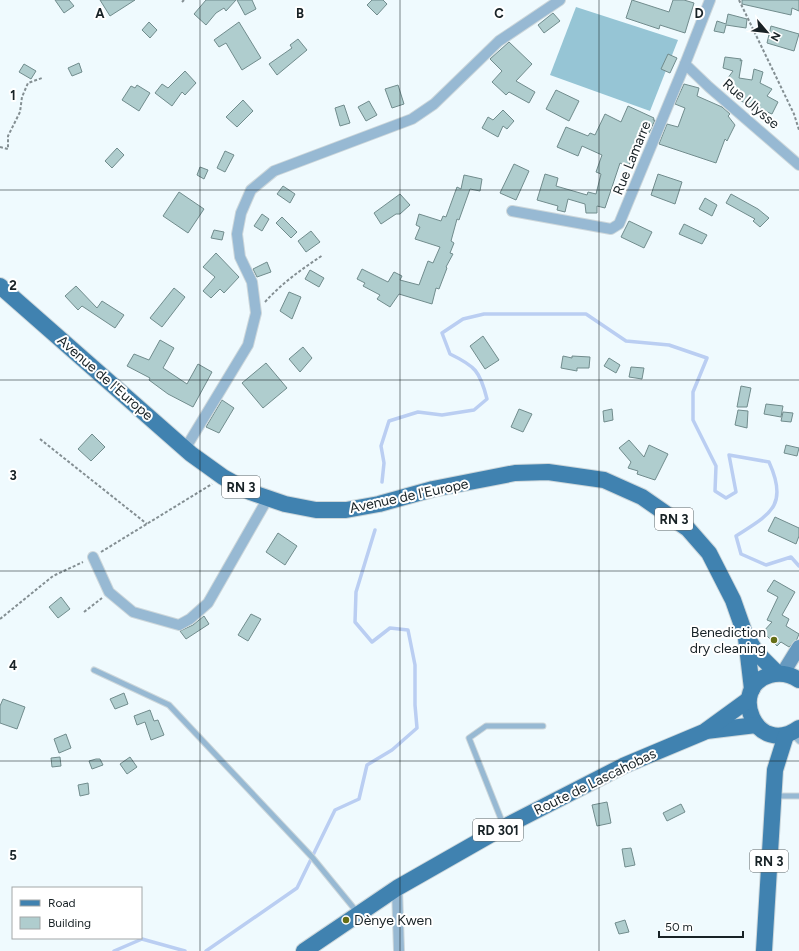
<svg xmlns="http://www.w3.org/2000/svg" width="799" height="951" viewBox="0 0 799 951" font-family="Figtree,sans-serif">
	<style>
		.forest { fill: #96c5d5 }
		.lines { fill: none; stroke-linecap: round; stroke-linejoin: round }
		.stream { stroke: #bacef2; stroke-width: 3.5 }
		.building { fill: #afcdce; stroke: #718c8d }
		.service-casing { stroke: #cdd7db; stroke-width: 7 }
		.minor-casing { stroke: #cdd7db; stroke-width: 12 }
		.secondary-casing { stroke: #cdd7db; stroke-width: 16 }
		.primary-casing { stroke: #cdd7db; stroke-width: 18 }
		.path { stroke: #848f93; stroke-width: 2; stroke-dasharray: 3 2; stroke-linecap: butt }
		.service { stroke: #97b9d3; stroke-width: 5 }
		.minor { stroke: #97b9d3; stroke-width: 10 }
		.secondary { stroke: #6699bf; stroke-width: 14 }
		.primary { stroke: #4082b0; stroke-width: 16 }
		.grid { fill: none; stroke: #182226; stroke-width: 1; stroke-opacity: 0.55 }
		.poi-dot { fill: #656e15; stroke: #fff; stroke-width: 1.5 }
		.labels { text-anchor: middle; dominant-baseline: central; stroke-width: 4; stroke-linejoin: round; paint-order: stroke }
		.shield { fill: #fff; stroke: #5d6467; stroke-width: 1 }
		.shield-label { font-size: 13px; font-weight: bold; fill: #182226 }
		.street-label { font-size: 14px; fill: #182226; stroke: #fff }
		.poi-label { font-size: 14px; fill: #182226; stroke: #fff; text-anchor: end }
		.grid-label { font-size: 13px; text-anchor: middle; font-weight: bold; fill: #182226; stroke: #fff; stroke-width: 4; stroke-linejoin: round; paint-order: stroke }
	</style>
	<rect width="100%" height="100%" fill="#effafe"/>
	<polygon class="forest" points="576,7 678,40 650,111 550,75"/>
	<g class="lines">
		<g class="stream">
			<path d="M382 482 384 463 381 446 389 421 418 412 442 415 474 410 487 399C480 371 475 366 450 354L442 333 463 319 484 314H586L626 341 669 345 707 358 693 392V420L716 466 715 491 726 498 736 492 729 455 769 462C789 506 770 514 736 536L741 554 766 565 791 557 799 566"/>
			<polyline points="114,951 142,939 185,951"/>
			<polyline points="206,951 297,888 335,810 359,799 367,765 392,750 417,728 415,705 415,665 408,630 390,628 372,642 355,622 356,592 375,530"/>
		</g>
	</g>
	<g class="building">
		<polygon points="55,0 69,0 74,6 64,13"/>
		<polygon points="100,0 135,0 110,16"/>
		<polygon points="206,0 236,0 226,11 224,8 216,13 206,25 194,14"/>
		<polygon points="237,0 252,0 256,9 245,15"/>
		<polygon points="372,0 383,0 387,4 377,15 367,5"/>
		<polygon points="632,0 669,12 673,0 684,0 694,3 685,33 660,25 659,29 626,18"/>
		<polygon points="742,0 799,0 799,11 792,8 791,15 742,4"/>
		<polygon points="553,13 560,21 544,33 538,25"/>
		<polygon points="728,14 747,19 746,28 726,25 724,33 714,31 717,21 726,24"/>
		<polygon points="149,22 157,30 150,38 142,30"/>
		<polygon points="239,22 261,58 242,70 226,43 219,47 214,40"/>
		<polygon points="771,26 799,34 794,51 767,43"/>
		<polygon points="298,39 307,50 277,75 269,64 292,48 290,45"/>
		<polygon points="509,42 532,64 516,81 535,92 529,103 509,92 506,95 492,82 502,71 490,59"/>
		<polygon points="668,54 677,58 670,73 661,69"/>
		<polygon points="725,57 741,59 740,61 742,60 739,78 752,80 754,69 763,72 760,83 772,89 767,96 778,102 772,114 753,106 752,107 734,97 735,95 722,86 733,71 723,68"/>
		<polygon points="79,63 82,72 72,76 68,68"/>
		<polygon points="24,64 36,71 31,79 19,72"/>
		<polygon points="185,71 196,83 185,95 182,92 172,106 155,93 162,84 168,88"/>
		<polygon points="684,84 699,88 697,96 722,107 730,114 728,116 735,125 727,141 725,139 716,163 659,144 667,124 678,127 685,108 675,104"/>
		<polygon points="137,85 150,93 139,111 122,100 131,86 135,88"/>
		<polygon points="398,85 404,104 392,108 385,89"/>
		<polygon points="556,90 579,101 569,121 546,109"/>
		<polygon points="243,100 253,111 237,127 226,117"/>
		<polygon points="369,101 377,115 366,121 358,107"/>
		<polygon points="344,105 350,123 340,126 335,108"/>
		<polygon points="628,106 654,118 653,120 655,120 649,133 644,131 628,167 620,163 605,208 597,206 597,213 586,213 585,204 568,199 565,212 557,210 558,206 537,200 545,174 558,178 556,186 587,195 588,192 596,194 601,174 596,172 602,155 582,146 578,156 557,147 566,127 588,136 590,133 595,135 605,114 621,122"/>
		<polygon points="503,110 514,121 507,129 503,126 498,137 482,128 488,117 493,120"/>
		<polygon points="117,148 124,155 112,168 105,161"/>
		<polygon points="225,151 234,155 225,172 217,168"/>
		<polygon points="514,164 529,171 516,200 500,193"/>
		<polygon points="200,167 208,170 204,179 197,175"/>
		<polygon points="658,174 682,182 675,204 651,195"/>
		<polygon points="464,175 482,179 480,191 470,189 459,220 457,219 451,241 454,243 450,253 453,254 446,267 447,268 439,289 436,288 432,304 399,294 390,307 377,299 380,295 363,286 365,283 357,279 362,269 388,282 394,272 402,276 400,280 419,285 428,261 433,263 440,247 415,239 420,227 416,225 419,214 441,221 443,216 446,217 457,187 461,189"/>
		<polygon points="283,186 295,194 290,203 277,194"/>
		<polygon points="179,192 204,209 188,233 163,216"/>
		<polygon points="400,194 410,205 400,214 396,214 381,224 374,213"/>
		<polygon points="731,194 758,209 769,218 760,227 753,221 755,219 726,203"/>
		<polygon points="705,198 717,205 712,216 699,209"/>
		<polygon points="262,214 269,219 262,231 254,226"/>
		<polygon points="282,217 297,232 291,238 276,223"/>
		<polygon points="629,221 652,232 644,248 621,237"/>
		<polygon points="684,224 707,235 702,244 679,234"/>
		<polygon points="214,230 224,232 222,240 211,238"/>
		<polygon points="311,231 320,242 306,252 298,241"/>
		<polygon points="216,253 239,277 224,293 220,289 211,298 203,291 215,277 203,267"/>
		<polygon points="267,262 271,272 257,277 253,269"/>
		<polygon points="310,270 324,278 319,287 305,279"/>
		<polygon points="76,286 97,308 102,301 124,315 115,328 82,306 78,310 65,296"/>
		<polygon points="174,288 185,297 162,327 150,318"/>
		<polygon points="289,292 301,297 292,319 280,311"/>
		<polygon points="483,336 499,360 485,369 470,346"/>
		<polygon points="160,340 174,348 163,368 187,384 198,364 212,372 193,407 168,394 149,380 150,378 127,366 134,354 149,360"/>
		<polygon points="303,347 312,358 300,372 289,359"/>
		<polygon points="563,356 572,358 572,356 590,357 589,368 577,368 577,371 561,368"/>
		<polygon points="609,358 620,365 616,373 604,366"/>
		<polygon points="266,363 287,388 263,408 242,383"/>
		<polygon points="631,367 644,368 642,379 629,377"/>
		<polygon points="741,386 751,388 747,407 737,407"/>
		<polygon points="222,400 234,408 219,433 206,427"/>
		<polygon points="766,404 783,406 781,417 764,414"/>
		<polygon points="519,409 532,414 523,432 511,427"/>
		<polygon points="612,409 613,420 604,422 603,411"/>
		<polygon points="738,410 748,411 747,428 735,425"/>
		<polygon points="783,412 793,413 791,422 781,421"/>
		<polygon points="92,434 105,447 91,461 78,449"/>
		<polygon points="629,440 644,457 649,445 668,454 655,480 637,474 638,471 628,468 631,462 619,448"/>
		<polygon points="786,445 799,448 797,456 784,453"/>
		<polygon points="775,517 799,528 799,536 796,544 768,531"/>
		<polygon points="278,533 297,546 285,565 266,552"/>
		<polygon points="774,580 795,592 782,615 789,619 786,626 799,634 797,639 789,647 781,642 777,646 763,632 772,622 767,620 778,597 767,591"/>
		<polygon points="61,597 70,609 58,618 49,607"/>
		<polygon points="251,614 261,619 248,641 238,635"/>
		<polygon points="204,616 209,624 186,639 180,631 193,625"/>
		<polygon points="124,693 128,704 115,709 110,699"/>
		<polygon points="3,699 25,707 17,729 0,723 0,706"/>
		<polygon points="150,710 154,721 158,720 164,735 151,740 145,722 137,725 134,716"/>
		<polygon points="66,734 71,748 59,753 54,739"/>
		<polygon points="60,757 61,766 52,767 51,758"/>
		<polygon points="130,757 137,767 127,774 120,764"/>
		<polygon points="96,759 100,759 103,765 92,769 89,761"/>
		<polygon points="88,783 89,794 80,796 78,785"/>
		<polygon points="607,802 611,823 597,826 592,805"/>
		<polygon points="681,804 685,812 667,821 663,813"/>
		<polygon points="631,848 635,865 625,867 622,849"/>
		<polygon points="625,920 629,932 619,934 615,923"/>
	</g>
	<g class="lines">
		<defs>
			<g id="service">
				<polyline points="94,670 169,705 312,857 357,912"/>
				<polyline points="792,734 799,741"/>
				<polyline points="776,796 799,796"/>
				<polyline points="503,824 469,738 486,726 543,726"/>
			</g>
			<g id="minor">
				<polyline points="685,64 709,87 799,165"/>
				<polyline points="512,211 611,229 619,224 685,64 710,0"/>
				<polyline points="185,449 248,345 256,313 252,282 240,257 237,234 241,213 251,190 274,171 412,119 434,104 499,41 560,0"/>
				<polyline points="93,557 109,592 133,612 179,625 190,619 208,603 268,498"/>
				<polyline points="397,888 399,951"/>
			</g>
			<polyline id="secondary" points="783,673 799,647"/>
			<g id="primary">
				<polyline points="0,286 191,454 223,477 250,492 285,504 316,510 346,510 379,504 433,489 515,473 548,472 604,480 642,497 688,529 709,553 733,600 745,634 756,652 777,673"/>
				<polyline points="746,638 752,689"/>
				<path d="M799 680C790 674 781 672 770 675 727 687 756 759 799 728"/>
				<polyline points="706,731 756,725"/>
				<polyline points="304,951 397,888 504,827 623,766 704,732 748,700"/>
				<polyline points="764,951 775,770 786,735"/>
			</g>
		</defs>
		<use href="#service" class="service-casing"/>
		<use href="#minor" class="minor-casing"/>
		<use href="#secondary" class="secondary-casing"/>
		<use href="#primary" class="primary-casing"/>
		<g class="path">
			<polyline points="739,0 794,114 799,130"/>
			<polyline points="182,2 184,0"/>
			<polyline points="0,147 8,149 8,136 20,112 22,97 28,83 42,78"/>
			<path d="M265 302C282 283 302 269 323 255"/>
			<polyline points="40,439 147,524"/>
			<polyline points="101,552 212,484"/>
			<polyline points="84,612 102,598"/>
			<polyline points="0,619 53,576 83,562"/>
		</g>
		<use href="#service" class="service"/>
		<use href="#minor" class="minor"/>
		<use href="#secondary" class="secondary"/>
		<use href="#primary" class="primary"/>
	</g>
	<path class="grid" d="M200 0V951M400 0V951M599 0V951M0 190H799M0 380H799M0 571H799M0 761H799"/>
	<g class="poi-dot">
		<circle cx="774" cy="640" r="4"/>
		<circle cx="346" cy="920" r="4"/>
	</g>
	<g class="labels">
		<g class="shield">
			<rect x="222" y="476" width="38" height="22" rx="3"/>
			<rect x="655" y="508" width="38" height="22" rx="3"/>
			<rect x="473" y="819" width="50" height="22" rx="3"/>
			<rect x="750" y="850" width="38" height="22" rx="3"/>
		</g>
		<g class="shield-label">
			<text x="241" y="487">RN 3</text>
			<text x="674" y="519">RN 3</text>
			<text x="498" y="830">RD 301</text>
			<text x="769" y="861">RN 3</text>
		</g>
		<g class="street-label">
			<text transform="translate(751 104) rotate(40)">Rue Ulysse</text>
			<text transform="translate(632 158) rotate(-68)">Rue Lamarre</text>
			<text transform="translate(105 378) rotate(41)">Avenue de l'Europe</text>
			<text transform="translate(409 496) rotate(-12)">Avenue de l'Europe</text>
			<text transform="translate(595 782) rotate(-26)">Route de Lascahobas</text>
		</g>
		<g class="poi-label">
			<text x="766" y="632">Benediction<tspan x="766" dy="16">dry cleaning</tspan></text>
			<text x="354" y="920" text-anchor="start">Dènye Kwen</text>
		</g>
	</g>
	<g class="grid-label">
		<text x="100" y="18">A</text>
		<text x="300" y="18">B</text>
		<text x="499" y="18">C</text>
		<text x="699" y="18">D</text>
		<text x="13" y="100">1</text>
		<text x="13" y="290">2</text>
		<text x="13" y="480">3</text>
		<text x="13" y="670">4</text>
		<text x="13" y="860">5</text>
	</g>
	<rect x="12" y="887" width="130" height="52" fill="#ffffff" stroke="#a3a7a8"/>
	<rect x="20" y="900" width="20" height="6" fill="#4082b0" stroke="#a3a7a8"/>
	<text x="48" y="907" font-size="12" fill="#182226">Road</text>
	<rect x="20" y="917" width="20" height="12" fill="#afcdce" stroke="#a3a7a8"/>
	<text x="48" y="927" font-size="12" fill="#182226">Building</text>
	<g transform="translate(767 32) rotate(118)" stroke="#ffffff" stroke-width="3" paint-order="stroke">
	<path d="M0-3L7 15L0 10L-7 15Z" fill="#182226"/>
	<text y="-6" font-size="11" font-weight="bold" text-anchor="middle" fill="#182226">N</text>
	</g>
	<path d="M659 931v6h84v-6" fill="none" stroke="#182226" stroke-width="2"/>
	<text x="665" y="931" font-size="12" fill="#182226" stroke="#ffffff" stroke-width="3" paint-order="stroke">50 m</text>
</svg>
